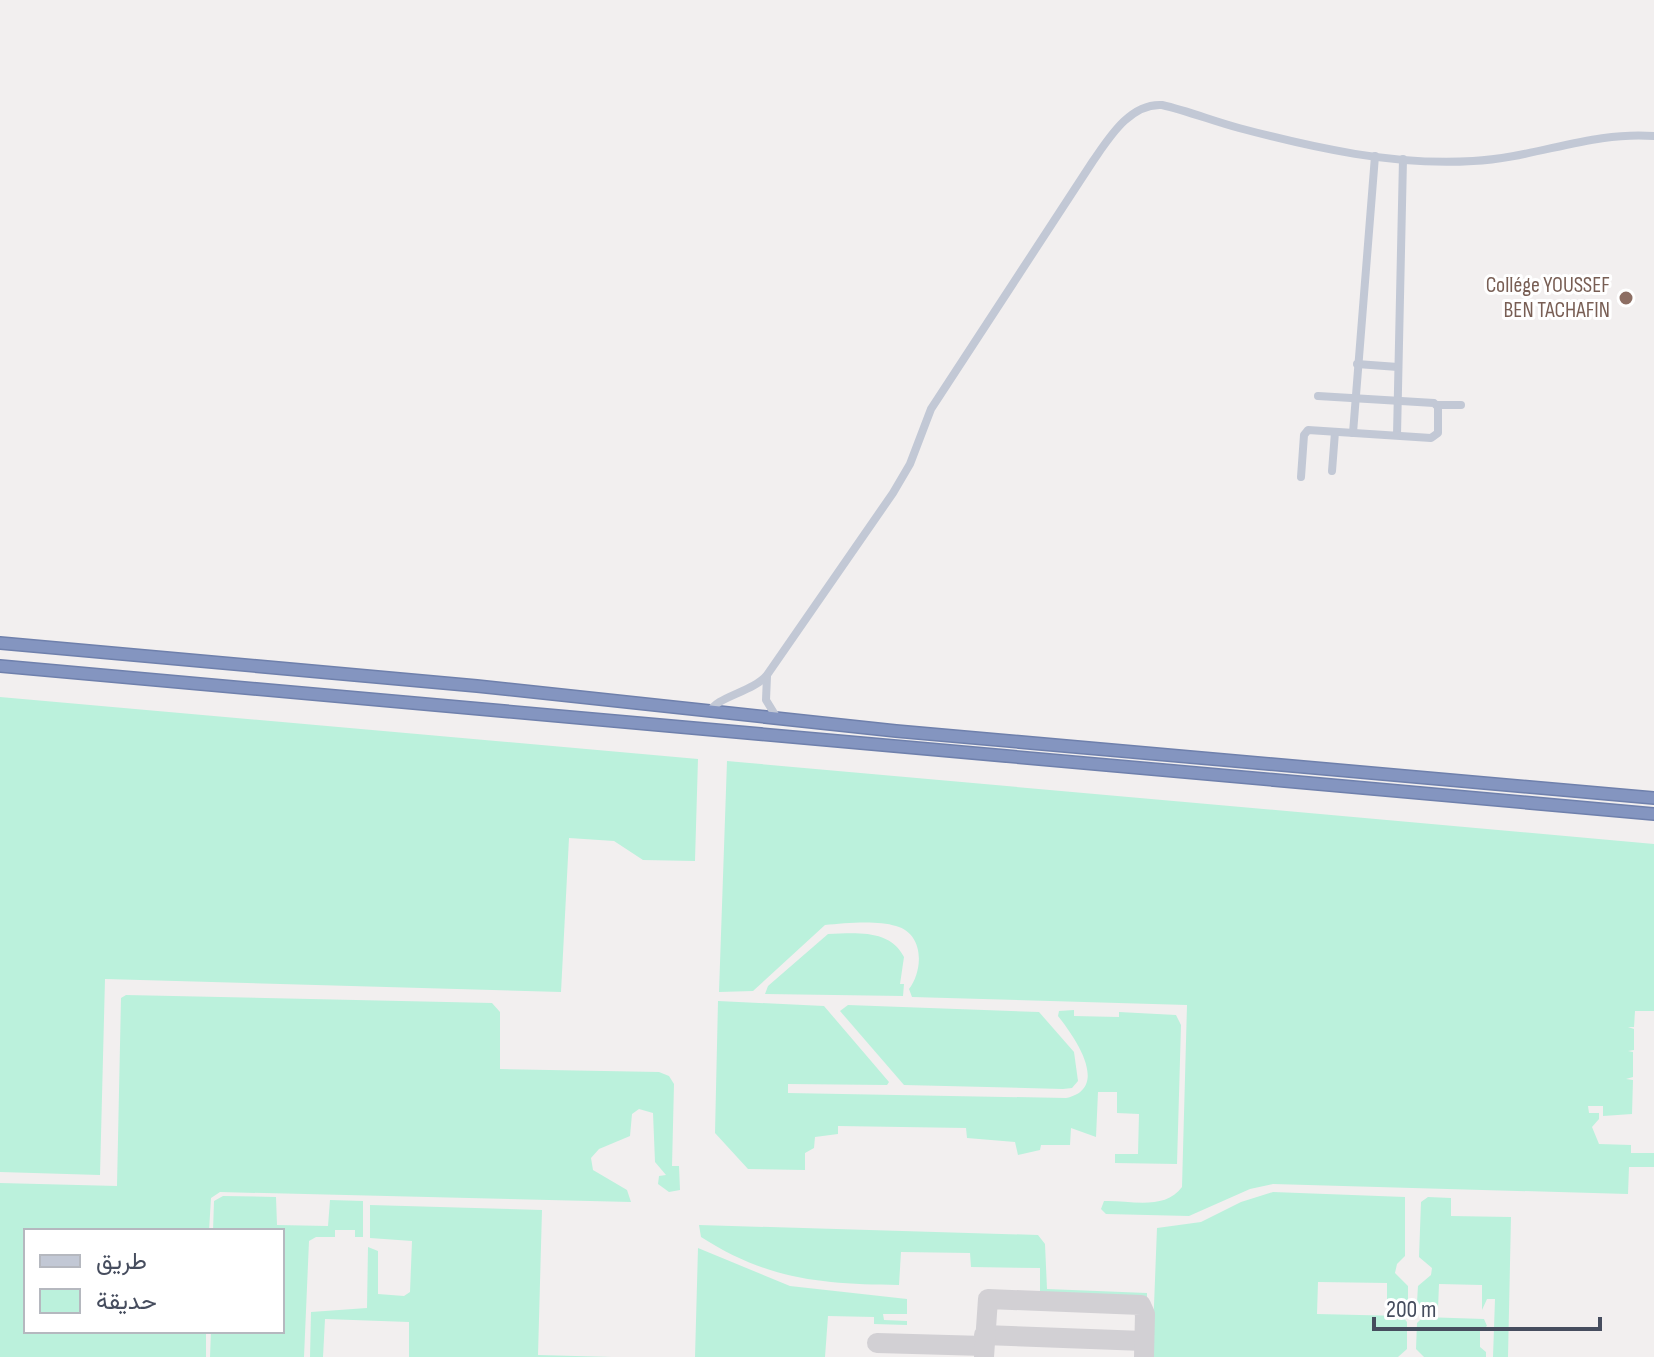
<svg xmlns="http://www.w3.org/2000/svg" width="1654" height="1357" viewBox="0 0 1654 1357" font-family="'Sofia Sans Condensed',Vazirmatn,sans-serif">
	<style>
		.green { fill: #bbf1dc }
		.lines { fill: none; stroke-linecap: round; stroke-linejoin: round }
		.taxiway { stroke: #d2d0d4; stroke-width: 20 }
		.highway-casing { stroke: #6f80ac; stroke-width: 14 }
		.minor { stroke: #c2c8d5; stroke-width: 8 }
		.highway { stroke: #8495c0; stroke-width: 11 }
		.education-dot { fill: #8d6e63; stroke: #fff; stroke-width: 3 }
		.labels { text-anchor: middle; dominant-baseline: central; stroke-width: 6; stroke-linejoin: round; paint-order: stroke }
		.education-label { font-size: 22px; fill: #785e54; stroke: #fff; text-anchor: end }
	</style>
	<rect width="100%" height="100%" fill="#f2efef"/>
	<g class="green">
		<polygon points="0,697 698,759 695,861 643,860 614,841 569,838 561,992 105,979 100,1175 0,1172"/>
		<path d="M727 761 1654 844V1011H1635L1634 1027H1628L1634 1029V1050L1628 1051 1633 1052V1077L1626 1079 1633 1080 1632 1114 1603 1116V1106H1588L1589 1113H1599V1119L1592 1127 1599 1144 1631 1145V1153H1654V1167H1629L1628 1194 1273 1184 1250 1189 1189 1216 1106 1214 1101 1209 1104 1201C1129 1200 1165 1211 1182 1187L1187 1005 912 997 909 989C923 971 925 934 896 926 877 920 845 923 825 925L753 991 719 992Z"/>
		<path d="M828 934C856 933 890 929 904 957L900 984H904L903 996 765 994 768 986Z"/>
		<polygon points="126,995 492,1003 500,1012 500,1069 659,1072 669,1076 674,1084 672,1166 679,1166 680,1190 669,1192 658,1184 659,1176 666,1175 655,1162 653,1113 639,1109 632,1114 630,1136 599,1149 591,1158 593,1170 627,1190 631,1202 220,1192 211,1198 209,1231 26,1231 26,1331 206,1331 206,1357 0,1357 0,1183 117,1186 121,998"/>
		<path d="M718 1001 824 1006 889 1082 887 1085 788 1084V1093L1066 1098C1112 1088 1073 1035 1058 1016L1059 1011 1074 1010V1016L1119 1017V1012L1176 1015 1181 1025 1177 1164 1115 1163V1154H1138L1139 1114 1117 1113V1092H1098L1096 1137 1071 1128 1070 1145H1041L1040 1150 1018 1155 1015 1142 967 1138 966 1128 838 1126V1134L815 1137 814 1148 805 1153V1170L748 1169 715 1133Z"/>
		<polygon points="848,1005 1039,1012 1074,1052 1078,1081 1072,1088 1063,1089 904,1085 840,1011"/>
		<polygon points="1273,1192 1405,1197 1405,1256 1397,1264 1395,1273 1408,1286 1408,1303 1402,1309 1387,1308 1387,1283 1318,1282 1317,1314 1402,1316 1407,1322 1407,1349 1398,1357 1152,1357 1157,1228 1201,1222 1241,1202"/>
		<polygon points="223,1196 276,1197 277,1225 328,1226 330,1200 363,1201 363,1237 355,1237 355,1230 335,1230 335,1237 316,1237 309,1241 304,1357 210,1357 211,1331 282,1331 282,1231 213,1231 214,1201"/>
		<polygon points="1428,1197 1451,1198 1451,1216 1511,1217 1508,1357 1493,1357 1495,1299 1487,1299 1482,1310 1482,1285 1439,1284 1438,1309 1423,1309 1417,1302 1418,1286 1431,1275 1432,1268 1419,1257 1421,1202"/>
		<polygon points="370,1205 542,1210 538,1355 612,1357 409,1357 409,1322 325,1319 323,1357 310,1357 311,1312 367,1308 368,1247 378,1251 378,1294 404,1296 410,1292 412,1241 370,1238"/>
		<path d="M699 1225 1038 1235 1045 1244 1047 1289 1147 1293V1297L1040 1293V1268L971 1267 970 1253 901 1252 899 1285C822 1284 768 1280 701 1237Z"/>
		<polygon points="698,1248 790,1286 907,1299 907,1314 883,1314 884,1320 907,1321 907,1325 874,1324 874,1317 828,1316 825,1357 695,1357"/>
		<polygon points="1423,1317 1484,1319 1487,1326 1480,1331 1480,1347 1486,1352 1486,1357 1424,1357 1416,1349 1417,1323"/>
	</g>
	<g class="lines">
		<g class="taxiway">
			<polyline points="984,1335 1144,1341"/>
			<polyline points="877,1343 984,1346"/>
			<polyline points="984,1357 988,1299 1141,1305 1145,1314 1144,1357"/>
		</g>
		<defs>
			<g id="highway">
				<polyline points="0,643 477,686 896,731 1654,798"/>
				<polyline points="0,666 1654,814"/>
			</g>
		</defs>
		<use href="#highway" class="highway-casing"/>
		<g class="minor">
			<polyline points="1357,364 1398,367"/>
			<polyline points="1437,405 1461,405"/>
			<polyline points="1353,433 1375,156"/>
			<polyline points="1397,435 1403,159"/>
			<polyline points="1332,471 1335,432"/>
			<polyline points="1301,477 1304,435 1308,430 1431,438 1438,433 1438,407 1434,403 1318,396"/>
			<polyline points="767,676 766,700 777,718"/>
			<path d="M710 712C715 697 753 692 767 675L893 493 910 464 931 409 1093 161C1109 138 1130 103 1162 105 1188 111 1213 121 1239 128 1314 148 1395 166 1473 161 1535 158 1592 131 1654 136"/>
		</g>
		<use href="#highway" class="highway"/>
	</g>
	<circle class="education-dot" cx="1626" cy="298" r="8"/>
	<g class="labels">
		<g class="education-label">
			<text x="1610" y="285">Collége YOUSSEF<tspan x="1610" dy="25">BEN TACHAFIN</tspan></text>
		</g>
	</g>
	<rect x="24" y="1229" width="260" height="104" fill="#ffffff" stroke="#b5b8bf" stroke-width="2"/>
	<rect x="40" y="1255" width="40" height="12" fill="#c2c8d5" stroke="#b5b8bf" stroke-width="2"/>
	<text x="96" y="1269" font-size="24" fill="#464d5e">طريق</text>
	<rect x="40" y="1289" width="40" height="24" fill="#bbf1dc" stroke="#b5b8bf" stroke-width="2"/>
	<text x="96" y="1309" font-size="24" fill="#464d5e">حديقة</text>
	<path d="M1374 1317v12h226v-12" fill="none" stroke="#464d5e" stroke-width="4"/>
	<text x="1386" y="1317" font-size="24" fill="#464d5e" stroke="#ffffff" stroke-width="6" paint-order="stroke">200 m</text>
</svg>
